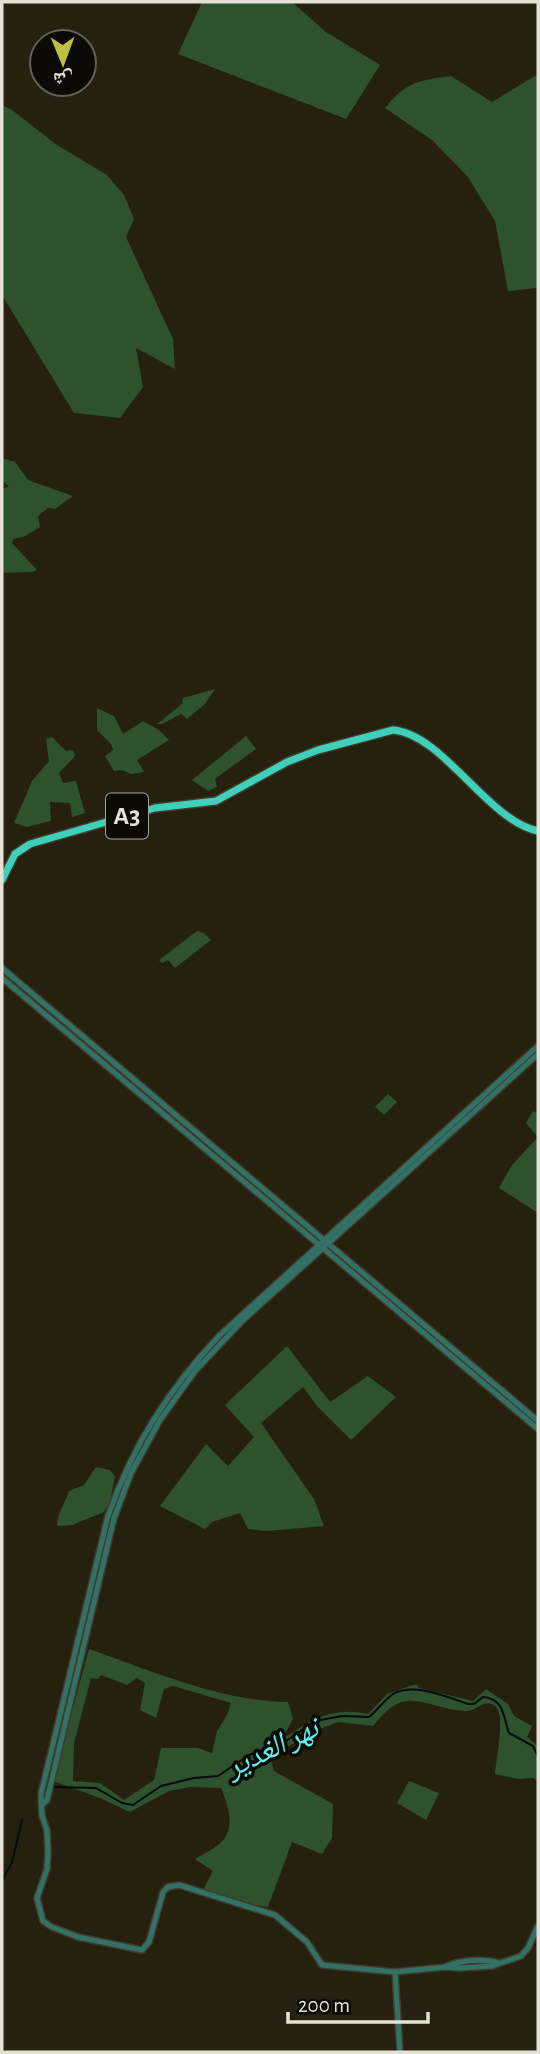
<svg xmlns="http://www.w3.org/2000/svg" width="540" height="2054" viewBox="0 0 540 2054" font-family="'Alegreya Sans','Noto Naskh Arabic',sans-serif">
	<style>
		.green { fill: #2d522d; fill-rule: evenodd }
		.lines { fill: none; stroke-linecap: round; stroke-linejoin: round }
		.stream { stroke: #030d0d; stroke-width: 2 }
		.tertiary-casing { stroke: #413b2a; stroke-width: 8 }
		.trunk-casing { stroke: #413b2a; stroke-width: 10 }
		.tertiary { stroke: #327166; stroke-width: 5 }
		.trunk { stroke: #3ed0ba; stroke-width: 7 }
		.labels { text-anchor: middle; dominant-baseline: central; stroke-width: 7; stroke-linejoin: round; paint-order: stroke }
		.shield { fill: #0c0a04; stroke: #a4a097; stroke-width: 2 }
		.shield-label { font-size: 26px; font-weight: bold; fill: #e5e1d6 }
		.water-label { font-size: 30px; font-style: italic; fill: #62eef0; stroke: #0c0a04 }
	</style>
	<rect width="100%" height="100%" fill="#26200e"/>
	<g class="green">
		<polygon points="202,2 292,2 326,32 380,65 346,119 178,54"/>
		<path d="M538 74V288L508 291 495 221 468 177 432 140 385 108C406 82 420 80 451 76L492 102Z"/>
		<polygon points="2,105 12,110 57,145 107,175 124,195 134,219 126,237 173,339 175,369 136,348 143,387 120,418 74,413 2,295"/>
		<polygon points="2,458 15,462 28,480 73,496 55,509 48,508 38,516 40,527 25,536 13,539 12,543 37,570 32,572 2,573 2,489 9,486 2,481"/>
		<polygon points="215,689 205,704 187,719 181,714 162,724 157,724 182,704 183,698"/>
		<polygon points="97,708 114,716 123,734 143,721 159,730 169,740 137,760 144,772 131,774 122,770 114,771 105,756 113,750 111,744 97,730"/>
		<polygon points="246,736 256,749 215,779 217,787 208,791 192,780"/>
		<polygon points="52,737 66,751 73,750 75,756 59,773 63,783 76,781 85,813 72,817 70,803 50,802 51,821 27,827 14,823 32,781 49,761 46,739"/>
		<polygon points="197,931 204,933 211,940 175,968 168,960 162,963 159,960"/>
		<polygon points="388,1094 397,1102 384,1115 375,1107"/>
		<polygon points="533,1111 538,1114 538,1213 499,1188 512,1165 538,1137 526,1123"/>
		<polygon points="287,1346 330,1402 368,1376 396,1397 351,1440 317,1406 303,1387 261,1423 314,1499 324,1526 267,1531 248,1529 240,1513 212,1522 205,1529 160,1506 206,1444 228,1466 254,1437 225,1405"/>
		<path d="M96 1467 110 1470 115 1476 110 1502 104 1512 72 1525 57 1526C57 1514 65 1503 69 1491L84 1485Z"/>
		<path d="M89 1649C153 1671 219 1701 288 1702L293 1719 285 1734 287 1736C314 1718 335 1707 368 1714L387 1694 416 1684 419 1688 473 1701 486 1689 508 1704 514 1716 532 1726 527 1737 538 1746V1784L534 1778 518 1779 495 1774C496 1760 506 1714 495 1706 485 1698 475 1712 465 1711 422 1708 407 1682 373 1726L338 1722 317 1730 270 1757 274 1771 333 1804 332 1838 322 1854 292 1842 268 1907 248 1904 203 1890 213 1871 195 1859C203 1854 218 1847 224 1839 235 1825 227 1802 221 1788L190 1787 169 1791 130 1812 100 1798 53 1781ZM101 1675 127 1685 137 1678 145 1683 140 1710 156 1718 164 1689 173 1686 231 1703 227 1715 217 1731 212 1753 198 1748H161L154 1780 124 1800 100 1783 73 1781 74 1743 91 1678 98 1679Z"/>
		<polygon points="409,1781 439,1793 426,1820 397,1803"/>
	</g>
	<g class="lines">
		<g class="stream">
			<polyline points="538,1768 538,1777"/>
			<path d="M53 1787 96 1788 122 1803 133 1805 161 1786 194 1778 218 1776 249 1755 286 1741 315 1721 342 1716 369 1717C378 1710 384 1700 393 1694 414 1682 447 1697 468 1704H474L483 1697C505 1699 503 1717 509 1733L533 1746 538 1757"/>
			<polyline points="2,1880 12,1863 22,1820"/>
		</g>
		<defs>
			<g id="tertiary">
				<polyline points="2,968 538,1421"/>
				<polyline points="2,978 538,1429"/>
				<path d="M538 1046 220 1335C168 1390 133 1445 108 1516L41 1794 42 1816 47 1830 48 1852 47 1869 37 1898 43 1921 52 1927 78 1937 142 1950 149 1942 163 1892 168 1887 179 1885 275 1915 307 1942 322 1965 395 1972 445 1967 459 1968 492 1966 521 1956 528 1948 538 1926"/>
				<polyline points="42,1805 47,1800 114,1518 131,1473 160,1420 195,1371 242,1321 538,1054"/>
				<path d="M445 1967C460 1960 483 1958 499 1963"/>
				<polyline points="395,1972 400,2052"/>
			</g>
			<path id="trunk" d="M2 880 15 854 30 844 155 808 216 801 287 762 318 750 393 730C443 734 488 821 538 831"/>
		</defs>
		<use href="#tertiary" class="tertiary-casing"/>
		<use href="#trunk" class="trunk-casing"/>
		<use href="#tertiary" class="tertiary"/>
		<use href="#trunk" class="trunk"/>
	</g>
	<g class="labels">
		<rect class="shield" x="106" y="793.5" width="42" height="45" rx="5"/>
		<g class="shield-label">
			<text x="127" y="816">A3</text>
		</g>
		<g class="water-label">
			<text transform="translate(272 1748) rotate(-26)">نهر الغدير</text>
		</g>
	</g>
	<rect width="540" height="2054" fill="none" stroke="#e5e1d6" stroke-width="7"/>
	<g transform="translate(63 63) rotate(179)"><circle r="33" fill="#0c0a04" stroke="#636058" stroke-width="2"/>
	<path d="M0-5L12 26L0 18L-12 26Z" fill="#bdbf43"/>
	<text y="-10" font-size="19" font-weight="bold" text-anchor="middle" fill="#e5e1d6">ش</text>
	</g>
	<path d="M288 2012v10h140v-10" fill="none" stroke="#e5e1d6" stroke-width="3.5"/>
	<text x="298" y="2012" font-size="21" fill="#e5e1d6" stroke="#0c0a04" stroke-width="5" paint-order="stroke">200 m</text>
</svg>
